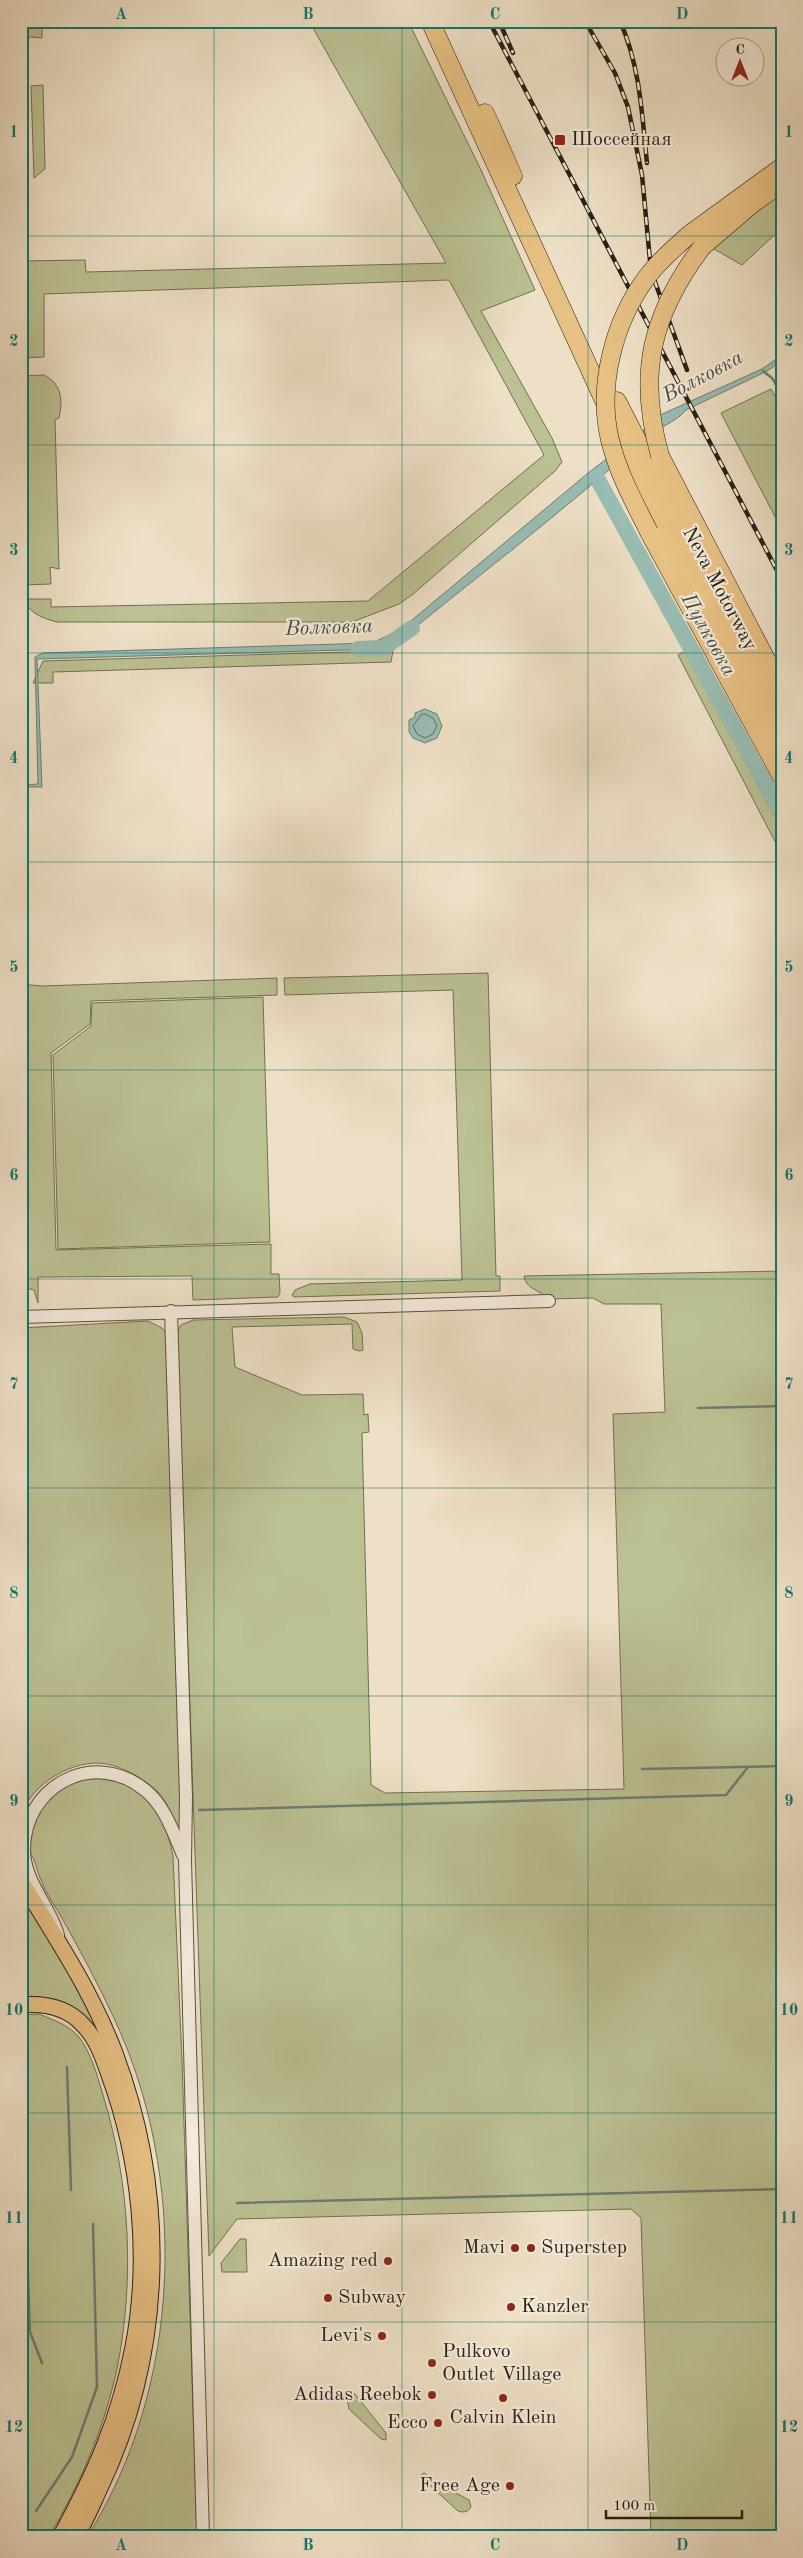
<svg xmlns="http://www.w3.org/2000/svg" width="803" height="2558" viewBox="0 0 803 2558" font-family="'Old Standard TT',serif">
	<style>
		.green { fill: #bcc193; stroke: #727053 }
		.water { fill: #99bdb3; stroke: #6c7e73 }
		.lines { fill: none; stroke-linecap: round; stroke-linejoin: round }
		.shore { stroke: #606e63; stroke-width: 1 }
		.stream { stroke: #6c7e73; stroke-width: 2.5 }
		.river { stroke: #99bdb3; stroke-width: 16 }
		.minor-casing { stroke: #5a4f40; stroke-width: 14 }
		.major-casing { stroke: #281f13; stroke-width: 17 }
		.highway-casing { stroke: #281f13; stroke-width: 19 }
		.minor { stroke: #f4ebdb; stroke-width: 12 }
		.major { stroke: #e7c084; stroke-width: 15 }
		.highway { stroke: #e7c084; stroke-width: 18 }
		.rail-casing { stroke: #281f13; stroke-width: 4.5 }
		.rail { stroke: #f4ebdb; stroke-width: 2.5; stroke-dasharray: 8; stroke-linecap: butt }
		.highway-bridge-casing { stroke: #281f13; stroke-width: 19; stroke-linecap: butt }
		.highway-bridge { stroke: #e7c084; stroke-width: 18 }
		.grid { fill: none; stroke: #0f766e; stroke-width: 1; stroke-opacity: 0.55 }
		.poi-dot { fill: #8f2418; stroke: #f4ebdb; stroke-width: 2 }
		.labels { text-anchor: middle; dominant-baseline: central; stroke-width: 4.5; stroke-linejoin: round; paint-order: stroke }
		.poi-label { font-size: 20px; fill: #281f13; stroke: #f4ebdb; text-anchor: end }
		.street-label { font-size: 20px; fill: #281f13; stroke: #f4ebdb }
		.water-label { font-size: 21px; font-style: italic; fill: #4a4e43; stroke: #f4ebdb }
		.neatline { fill: none; stroke: #0f766e; stroke-width: 2 }
		.grid-label { font-size: 16px; text-anchor: middle; font-weight: bold; fill: #0f766e }
	</style>
	<rect width="100%" height="100%" fill="#eee0c7"/>
	<filter id="stains"><feTurbulence type="fractalNoise" baseFrequency=".004" numOctaves="4"/><feColorMatrix values="0 0 0 0 .2 0 0 0 0 .09 0 0 0 0 .02 0 0 0 .5 -.17"/></filter>
	<radialGradient id="worn" r=".72"><stop offset=".6" stop-color="#630" stop-opacity="0"/><stop offset="1" stop-color="#630" stop-opacity=".3"/></radialGradient>
	<g class="green">
		<polygon points="21,21 42,21 42,38 31,37 21,41"/>
		<path d="M309 21H408L481 170 535 290 481 311 552 438 562 462 555 471 413 594 399 604 352 622H57C45 619 27 613 25 599H51V607L368 601 544 455 449 280 44 294V357L21 358V261L85 260 86 272 446 263Z"/>
		<polygon points="43,85 45,169 34,178 31,86"/>
		<polygon points="782,189 782,228 742,265 714,249 712,244"/>
		<path d="M44 375C62 384 63 400 59 418L55 420 59 569 50 567 51 584 21 585V376Z"/>
		<polygon points="771,389 782,409 782,530 721,413"/>
		<polygon points="394,645 391,662 53,672 53,683 33,683 43,661 380,651"/>
		<polygon points="685,651 782,830 782,855 678,655"/>
		<polygon points="488,973 496,1276 500,1276 500,1291 294,1297 292,1295 295,1290 310,1284 462,1280 453,990 285,995 284,978"/>
		<polygon points="277,978 277,995 91,1001 90,1024 51,1053 56,1250 271,1244 271,1274 279,1274 280,1292 278,1297 193,1300 192,1276 38,1277 38,1303 34,1290 21,1287 21,984 42,986"/>
		<polygon points="263,997 270,1242 58,1249 53,1055 91,1026 92,1003"/>
		<path d="M782 1271V2537H651L641 2218 631 2209 237 2219 209 2256 177 1333 181 1325 193 1320 344 1317 357 1322 362 1333 363 1350 359 1351 353 1349 352 1324 232 1327 235 1367 302 1395 363 1394 364 1415 368 1414 369 1432 362 1433 371 1785 385 1793 624 1789 613 1414 665 1412 661 1304H604L593 1298 547 1299C540 1289 526 1290 524 1276Z"/>
		<path d="M148 1321 162 1328 167 1334 183 1835H180C174 1821 168 1802 157 1791 145 1780 124 1767 107 1764 74 1758 32 1783 21 1815V1328Z"/>
		<path d="M86 1778C143 1779 162 1803 173 1856L182 2060 197 2537H87C183 2386 189 2176 113 2016 98 1984 81 1952 63 1920 56 1907 46 1894 41 1880 38 1874 37 1867 34 1860 33 1857 30 1853 29 1849 28 1843 31 1835 33 1829 41 1799 58 1787 86 1778Z"/>
		<polygon points="21,1893 50,1940 101,2032 148,2251 103,2465 144,2249 98,2035 21,1999"/>
		<path d="M39 2014C53 2020 67 2024 78 2036 91 2052 97 2075 103 2095 130 2183 135 2279 117 2369 103 2432 81 2481 49 2537H21V2015Z"/>
		<polygon points="240,2239 246,2239 247,2272 222,2272 221,2263"/>
		<polygon points="354,2393 386,2433 386,2440 381,2439 349,2409 347,2399"/>
		<path d="M424 2473 448 2489 469 2500 471 2506C469 2512 464 2513 458 2511L423 2479 421 2475Z"/>
	</g>
	<g class="water">
		<path d="M782 355V361L767 371 686 410C674 424 657 427 643 440 566 509 483 572 402 638L378 649 37 659 42 787H21V785L38 784 35 657 43 653 372 643 400 630 587 474 654 422 658 416 762 369Z"/>
		<polygon points="425,709 437,714 442,726 437,738 425,743 413,738 409,732 409,720 415,717 415,713"/>
	</g>
	<g class="lines">
		<polygon class="shore" points="425,714 433,718 437,726 433,734 425,738 417,734 413,726 421,715"/>
		<g class="stream">
			<polyline points="21,28 28,21"/>
			<polyline points="763,371 772,378 782,394"/>
			<polyline points="698,1408 782,1406"/>
			<polyline points="642,1769 782,1766"/>
			<polyline points="199,1810 726,1795 748,1767"/>
			<polyline points="22,2066 25,2188"/>
			<polyline points="67,2067 71,2190"/>
			<polyline points="237,2203 782,2189"/>
			<polyline points="26,2222 30,2332 42,2363"/>
			<polyline points="36,2511 72,2457 97,2387 93,2224"/>
		</g>
		<g class="river">
			<polyline points="597,478 782,814"/>
			<polyline points="358,649 383,648 412,628"/>
		</g>
		<defs>
			<g id="minor">
				<polyline points="171,1311 186,1797 185,1860 203,2537"/>
				<polyline points="21,1317 549,1301"/>
				<path d="M58 1935C50 1906 25 1883 24 1851 23 1786 94 1748 145 1790 165 1806 173 1832 183 1855"/>
				<polyline points="312,2537 318,2537"/>
			</g>
			<g id="major">
				<path d="M21 1881C55 1936 92 1992 115 2053 168 2194 165 2350 101 2486 93 2503 86 2521 76 2537"/>
				<path d="M21 2005C45 2003 67 2007 83 2025 97 2039 103 2058 109 2075 140 2160 150 2258 133 2347 119 2419 95 2473 60 2537"/>
			</g>
			<g id="highway">
				<polyline points="430,21 662,527 782,750"/>
				<polyline points="485,113 513,176"/>
				<polyline points="690,234 782,167"/>
				<polyline points="702,247 752,204 782,183"/>
				<polyline points="617,401 782,721"/>
				<polyline points="660,456 782,690"/>
				<polyline points="649,532 782,777"/>
			</g>
		</defs>
		<use href="#minor" class="minor-casing"/>
		<use href="#major" class="major-casing"/>
		<use href="#highway" class="highway-casing"/>
		<use href="#minor" class="minor"/>
		<use href="#major" class="major"/>
		<use href="#highway" class="highway"/>
		<defs>
			<g id="rail">
				<polyline points="489,21 782,580"/>
				<polyline points="499,21 513,53"/>
				<polyline points="585,21 615,73 628,107 642,175 651,271 687,370"/>
				<path d="M620 21C640 66 642 114 647 163"/>
			</g>
		</defs>
		<use href="#rail" class="rail-casing"/>
		<use href="#rail" class="rail"/>
		<defs>
			<g id="highway-bridge">
				<path d="M660 456C637 374 651 315 702 247"/>
				<path d="M649 532C634 502 618 473 610 440 597 386 614 321 647 277 659 261 675 247 690 234"/>
			</g>
		</defs>
		<use href="#highway-bridge" class="highway-bridge-casing"/>
		<use href="#highway-bridge" class="highway-bridge"/>
	</g>
	<path class="grid" d="M214 21V2537M402 21V2537M588 21V2537M21 236H782M21 445H782M21 653H782M21 862H782M21 1070H782M21 1279H782M21 1488H782M21 1696H782M21 1905H782M21 2113H782M21 2322H782"/>
	<g class="poi-dot">
		<rect x="554" y="134" width="12" height="12" rx="2.5"/>
		<circle cx="515" cy="2248" r="5"/>
		<circle cx="531" cy="2248" r="5"/>
		<circle cx="388" cy="2261" r="5"/>
		<circle cx="328" cy="2298" r="5"/>
		<circle cx="511" cy="2307" r="5"/>
		<circle cx="382" cy="2336" r="5"/>
		<circle cx="432" cy="2363" r="5"/>
		<circle cx="432" cy="2395" r="5"/>
		<circle cx="503" cy="2398" r="5"/>
		<circle cx="438" cy="2423" r="5"/>
		<circle cx="510" cy="2486" r="5"/>
	</g>
	<g class="labels">
		<g class="poi-label">
			<text x="571" y="140" text-anchor="start">Шоссейная</text>
			<text x="505" y="2248">Mavi</text>
			<text x="541" y="2248" text-anchor="start">Superstep</text>
			<text x="378" y="2261">Amazing red</text>
			<text x="338" y="2298" text-anchor="start">Subway</text>
			<text x="521" y="2307" text-anchor="start">Kanzler</text>
			<text x="372" y="2336">Levi's</text>
			<text x="442" y="2352" text-anchor="start">Pulkovo<tspan x="442" dy="23">Outlet Village</tspan></text>
			<text x="422" y="2395">Adidas Reebok</text>
			<text x="503" y="2418" text-anchor="middle">Calvin Klein</text>
			<text x="428" y="2423">Ecco</text>
			<text x="500" y="2486">Free Age</text>
		</g>
		<g class="street-label">
			<text transform="translate(719 589) rotate(62)">Neva Motorway</text>
		</g>
		<g class="water-label">
			<text transform="translate(703 377) rotate(-28)">Волковка</text>
			<text transform="translate(329 628) rotate(-2)">Волковка</text>
			<text transform="translate(708 635) rotate(61)">Пулковка</text>
		</g>
	</g>
	<rect width="803" height="2558" fill="none" stroke="#eee0c7" stroke-width="55"/>
	<g transform="translate(740 62)"><circle r="24" fill="#f4ebdb" stroke="#a2998b"/>
	<path d="M0-4L9 19L0 12L-9 19Z" fill="#8f2418"/>
	<text y="-8" font-size="14" font-weight="bold" text-anchor="middle" fill="#281f13">С</text>
	</g>
	<path d="M606 2510v8h136v-8" fill="none" stroke="#281f13" stroke-width="2.5"/>
	<text x="613" y="2510" font-size="15" fill="#281f13" stroke="#f4ebdb" stroke-width="4" paint-order="stroke">100 m</text>
	<rect x="28" y="28" width="748" height="2502" class="neatline"/>
	<g class="grid-label">
		<text x="121" y="19">A</text>
		<text x="308" y="19">B</text>
		<text x="495" y="19">C</text>
		<text x="682" y="19">D</text>
		<text x="14" y="137">1</text>
		<text x="789" y="137">1</text>
		<text x="14" y="346">2</text>
		<text x="789" y="346">2</text>
		<text x="14" y="555">3</text>
		<text x="789" y="555">3</text>
		<text x="14" y="763">4</text>
		<text x="789" y="763">4</text>
		<text x="14" y="972">5</text>
		<text x="789" y="972">5</text>
		<text x="14" y="1180">6</text>
		<text x="789" y="1180">6</text>
		<text x="14" y="1389">7</text>
		<text x="789" y="1389">7</text>
		<text x="14" y="1598">8</text>
		<text x="789" y="1598">8</text>
		<text x="14" y="1806">9</text>
		<text x="789" y="1806">9</text>
		<text x="14" y="2015">10</text>
		<text x="789" y="2015">10</text>
		<text x="14" y="2223">11</text>
		<text x="789" y="2223">11</text>
		<text x="14" y="2432">12</text>
		<text x="789" y="2432">12</text>
		<text x="121" y="2550">A</text>
		<text x="308" y="2550">B</text>
		<text x="495" y="2550">C</text>
		<text x="682" y="2550">D</text>
	</g>
	<rect width="100%" height="100%" filter="url(#stains)"/>
	<rect width="100%" height="100%" fill="url(#worn)"/>
</svg>
